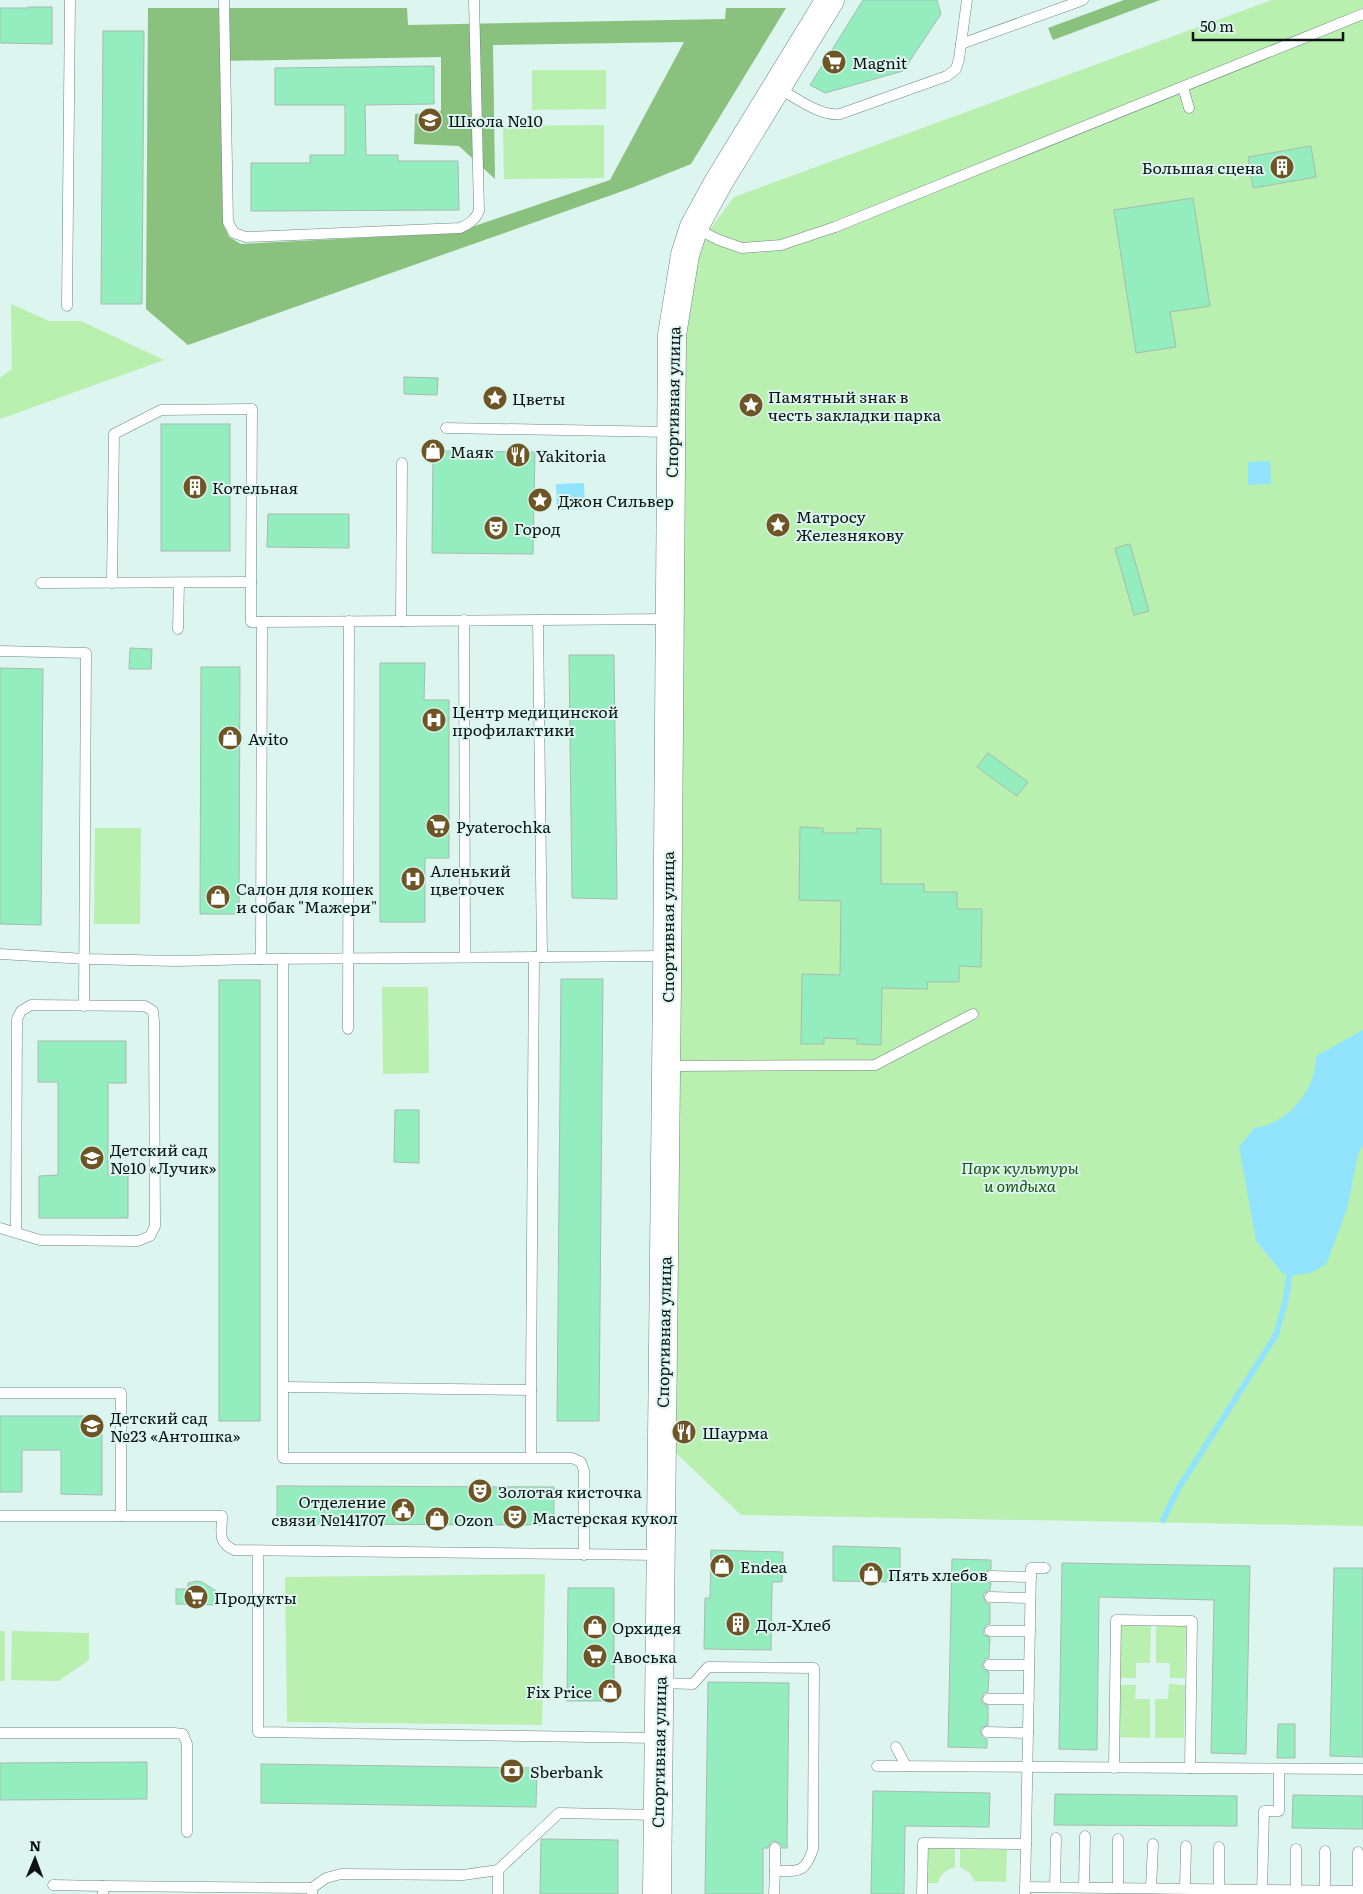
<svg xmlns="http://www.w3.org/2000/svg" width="1363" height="1894" viewBox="0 0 1363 1894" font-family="Literata,serif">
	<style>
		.green { fill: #b9efaf }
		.forest { fill: #8ac17f; fill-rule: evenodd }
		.water { fill: #92e3fd }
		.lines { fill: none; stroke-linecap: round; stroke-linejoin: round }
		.stream { stroke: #92e3fd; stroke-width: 6 }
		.building { fill: #94edbe; stroke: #a7bbb0 }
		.lane-casing { stroke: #6f8681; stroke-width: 11 }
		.secondary-casing { stroke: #6f8681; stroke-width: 29 }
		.lane { stroke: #fff; stroke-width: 10 }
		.secondary { stroke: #fff; stroke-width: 28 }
		.labels { text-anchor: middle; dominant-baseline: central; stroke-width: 4; stroke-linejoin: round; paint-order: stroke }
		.poi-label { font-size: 16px; fill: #0b1412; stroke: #dcf5ef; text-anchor: start }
		.street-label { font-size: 16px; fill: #0b1412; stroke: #dcf5ef }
		.park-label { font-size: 16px; font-style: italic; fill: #1d5211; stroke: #dcf5ef }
	</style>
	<rect width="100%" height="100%" fill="#dcf5ef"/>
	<g class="green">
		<polygon points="1272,0 1363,0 1363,1526 741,1515 675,1452 683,342 694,250 734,197"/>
		<polygon points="532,70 606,70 606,109 532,110"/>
		<polygon points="604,125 604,178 504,179 503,126"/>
		<polygon points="11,304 49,321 81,321 164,360 0,419 0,378 12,369"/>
		<polygon points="95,828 141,828 140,924 94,924"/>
		<polygon points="382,987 428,987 429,1073 383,1074"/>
		<polygon points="545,1574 542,1725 287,1722 285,1577"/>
		<polygon points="1120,1625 1151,1625 1150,1663 1136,1663 1136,1678 1120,1678"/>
		<polygon points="1156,1625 1186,1625 1185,1678 1170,1678 1170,1663 1156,1663"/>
		<rect x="0" y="1631" width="5" height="50"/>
		<polygon points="12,1631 89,1633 89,1660 58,1681 11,1680"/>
		<polygon points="1169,1684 1185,1685 1184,1738 1155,1738 1155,1699 1168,1699"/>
		<polygon points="1120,1685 1136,1685 1135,1699 1150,1699 1150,1738 1119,1737"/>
		<path d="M926 1848H955V1867C946 1870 940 1874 938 1883H925Z"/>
		<polygon points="960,1849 1007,1850 1006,1882 974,1881 970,1873 960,1867"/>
	</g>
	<g class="forest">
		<polygon points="1124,0 1160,0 1053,40 1048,28"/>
		<path d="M148 8H407L408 25 725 19 726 8H786L691 164 634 187 188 345 146 309ZM684 42 610 180 454 233 241 244 229 237 223 224 221 61 441 57V111L415 114 414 144 459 146 495 179 493 45Z"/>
	</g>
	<g class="water">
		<polygon points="1270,461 1271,484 1248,485 1248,462"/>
		<polygon points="584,483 585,509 557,510 556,484"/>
		<path d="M1363 1030V1145L1358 1155 1347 1209 1326 1265 1310 1273 1289 1276 1282 1273 1256 1241 1239 1147 1254 1128C1288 1124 1317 1089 1316 1056Z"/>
	</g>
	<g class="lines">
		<polyline class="stream" points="1163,1520 1178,1489 1276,1335 1286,1299 1289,1276"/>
	</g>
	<g class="building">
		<polygon points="863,0 937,0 941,14 903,71 825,93 810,85"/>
		<polygon points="28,7 52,7 52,44 0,43 0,8 28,8"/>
		<polygon points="103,31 144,31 142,304 101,304"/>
		<polygon points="434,66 434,104 365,105 366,155 398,155 398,161 458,161 459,210 251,211 251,163 310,163 310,155 345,155 345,105 275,105 275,68"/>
		<polygon points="1311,146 1316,177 1253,188 1248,157"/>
		<polygon points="1193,198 1210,306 1170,312 1176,347 1136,353 1114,210"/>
		<polygon points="404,377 438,378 437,395 404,394"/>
		<rect x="161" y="424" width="69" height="127"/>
		<polygon points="433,451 535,452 533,554 432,553"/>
		<polygon points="268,514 349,514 349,548 267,547"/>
		<polygon points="1130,544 1149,611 1134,615 1115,548"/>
		<polygon points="130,648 152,649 151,669 129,669"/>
		<polygon points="569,655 614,655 617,899 572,898"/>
		<polygon points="380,663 425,663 424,700 449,700 449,858 425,858 425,922 380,922"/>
		<polygon points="201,667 240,667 239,914 200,914"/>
		<polygon points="0,668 43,669 41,925 0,924"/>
		<polygon points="988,753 1028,782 1017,796 977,767"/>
		<polygon points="800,827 823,828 823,833 857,833 857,828 881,829 881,884 924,884 924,892 957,892 957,909 982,909 981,967 959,966 959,982 927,982 928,989 882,988 881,1045 857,1044 857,1039 824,1038 824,1044 801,1044 802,974 840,975 841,901 799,900"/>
		<polygon points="561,979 603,979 599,1421 557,1421"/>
		<rect x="219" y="980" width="41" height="441"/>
		<polygon points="38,1041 126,1041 126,1083 108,1083 108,1175 128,1175 128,1218 39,1218 39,1176 58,1175 58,1082 38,1082"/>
		<polygon points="395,1110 419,1110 419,1163 394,1162"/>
		<polygon points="0,1416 85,1416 86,1434 102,1434 102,1495 61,1494 61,1450 22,1450 22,1492 0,1492"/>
		<polygon points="277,1486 554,1487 554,1525 277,1524"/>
		<polygon points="833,1546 900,1548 900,1582 833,1581"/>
		<polygon points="711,1550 783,1552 782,1582 772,1582 771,1650 704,1649 705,1598 710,1598"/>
		<polygon points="952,1559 991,1560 991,1569 985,1572 984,1576 987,1582 991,1583 990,1590 984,1593 983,1597 986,1603 990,1604 990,1624 986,1625 983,1631 984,1635 990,1638 989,1658 985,1659 982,1665 983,1669 989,1672 988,1692 984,1693 981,1699 982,1703 988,1706 988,1725 981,1728 980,1732 983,1738 987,1739 987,1748 948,1747"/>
		<polygon points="1062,1563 1250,1566 1246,1754 1211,1753 1214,1600 1099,1597 1097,1750 1059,1749"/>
		<polygon points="1334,1568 1363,1568 1363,1757 1330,1756"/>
		<polygon points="197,1581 202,1582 216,1591 216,1605 176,1604 176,1589 188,1589 188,1583"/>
		<polygon points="568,1588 614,1588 614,1701 567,1701"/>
		<polygon points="708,1682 789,1683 787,1848 782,1848 781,1844 775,1841 771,1842 768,1848 763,1848 763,1894 705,1894"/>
		<polygon points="1278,1724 1295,1724 1295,1758 1277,1758"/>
		<polygon points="147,1762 147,1799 0,1800 0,1763"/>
		<polygon points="261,1764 537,1768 536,1807 261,1803"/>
		<polygon points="873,1791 990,1793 989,1827 905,1826 904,1894 871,1894"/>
		<polygon points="1055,1794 1237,1796 1237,1826 1054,1825"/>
		<polygon points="1293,1795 1363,1796 1363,1829 1292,1828"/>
		<polygon points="541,1839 618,1840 618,1894 540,1894"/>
	</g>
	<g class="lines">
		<defs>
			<g id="lane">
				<path d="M224 0 228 222 234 233 246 237 460 228C469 224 475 220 479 211L474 0"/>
				<polyline points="961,44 1083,0"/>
				<path d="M777 87C794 97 821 117 840 114L947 76 956 69 959 59 967 0"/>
				<polyline points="1183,87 1189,108"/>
				<polyline points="695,228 719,240 742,248 781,245 835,227 1363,14"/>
				<polyline points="67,306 70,0"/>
				<polyline points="446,428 670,432"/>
				<polyline points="41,583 251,582 251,622 262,622"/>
				<polyline points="112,583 114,434 161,410 252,409 251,582"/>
				<polyline points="464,620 465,957"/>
				<polyline points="538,620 542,957"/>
				<polyline points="401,621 402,463"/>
				<polyline points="178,629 179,583"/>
				<polyline points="0,651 86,653 84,1006"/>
				<polyline points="0,954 86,959 177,961 261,959 666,956"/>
				<polyline points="261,959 262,622 669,619"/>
				<polyline points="283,959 283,1458 572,1458 581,1462 584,1471 584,1555"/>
				<polyline points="348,1029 349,621"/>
				<polyline points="667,1066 875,1065 973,1014"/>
				<polyline points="0,1228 40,1240 138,1241 150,1236 155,1226 154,1021 153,1011 145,1006 31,1005 21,1011 17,1019 16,1232"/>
				<polyline points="284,1387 531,1390 534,957"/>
				<polyline points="0,1393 121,1393 121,1516"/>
				<polyline points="531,1457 531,1390"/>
				<path d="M0 1516H222C222 1533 217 1542 234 1550L659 1555"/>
				<polyline points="258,1551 258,1732 658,1738"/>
				<polyline points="991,1576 1031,1577"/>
				<polyline points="990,1597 1030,1598"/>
				<polyline points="990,1631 1030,1631"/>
				<polyline points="989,1665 1029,1665"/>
				<path d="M660 1683 693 1684 708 1667 814 1668 813 1849C805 1874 798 1871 775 1871L774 1894"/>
				<polyline points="988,1699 1029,1699"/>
				<polyline points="987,1732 1028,1733"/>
				<polyline points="0,1733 174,1733 183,1734 187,1744 187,1832"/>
				<polyline points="896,1747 906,1766"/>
				<polyline points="877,1766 1363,1769"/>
				<polyline points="1114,1768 1116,1620 1192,1621 1190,1768"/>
				<polyline points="1219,1847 1219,1889"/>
				<polyline points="1296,1849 1296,1890"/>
				<polyline points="1325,1851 1325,1890"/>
				<polyline points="1358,1852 1358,1890"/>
				<polyline points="775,1871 775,1848"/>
				<polyline points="53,1885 103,1886"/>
				<polyline points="1025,1887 1363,1891"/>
				<polyline points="1055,1887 1056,1838"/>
				<polyline points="1084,1887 1085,1836"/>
				<polyline points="1118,1888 1118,1839"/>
				<polyline points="1151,1888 1153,1844"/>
				<polyline points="1185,1888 1186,1846"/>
				<polyline points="103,1894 103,1886 312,1888"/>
				<polyline points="312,1894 312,1888 326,1878 341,1874 463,1875 498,1870"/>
				<polyline points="498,1894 498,1870 559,1813 657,1815"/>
				<polyline points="922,1894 923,1843 1026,1844"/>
				<polyline points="1025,1894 1031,1568 1045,1568"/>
				<polyline points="1262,1894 1264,1811 1279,1811 1279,1769"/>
			</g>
			<polyline id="secondary" points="657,1894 667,983 672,335 685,255 694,227 718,183 830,0"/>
		</defs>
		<use href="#lane" class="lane-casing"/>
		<use href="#secondary" class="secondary-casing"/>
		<use href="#lane" class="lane"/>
		<use href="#secondary" class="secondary"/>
	</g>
	<defs>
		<symbol id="supermarket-disc" viewBox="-11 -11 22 22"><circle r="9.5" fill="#6e5526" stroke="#dcf5ef"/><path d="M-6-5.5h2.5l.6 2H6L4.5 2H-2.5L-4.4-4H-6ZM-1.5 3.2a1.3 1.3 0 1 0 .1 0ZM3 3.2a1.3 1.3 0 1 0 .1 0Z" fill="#fff"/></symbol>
		<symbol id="school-disc" viewBox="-11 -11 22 22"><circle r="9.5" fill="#6e5526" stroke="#dcf5ef"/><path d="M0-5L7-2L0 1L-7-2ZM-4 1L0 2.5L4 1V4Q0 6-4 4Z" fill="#fff"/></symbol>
		<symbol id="building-disc" viewBox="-11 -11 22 22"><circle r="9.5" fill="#6e5526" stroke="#dcf5ef"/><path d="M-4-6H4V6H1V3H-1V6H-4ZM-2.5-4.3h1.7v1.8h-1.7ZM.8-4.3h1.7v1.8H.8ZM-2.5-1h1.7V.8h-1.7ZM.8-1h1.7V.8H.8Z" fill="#fff"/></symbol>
		<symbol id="sight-disc" viewBox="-11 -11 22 22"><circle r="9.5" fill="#6e5526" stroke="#dcf5ef"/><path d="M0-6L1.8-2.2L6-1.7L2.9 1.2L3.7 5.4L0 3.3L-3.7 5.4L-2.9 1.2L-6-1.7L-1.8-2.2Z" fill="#fff"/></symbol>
		<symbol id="shop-disc" viewBox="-11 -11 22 22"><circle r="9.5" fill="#6e5526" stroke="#dcf5ef"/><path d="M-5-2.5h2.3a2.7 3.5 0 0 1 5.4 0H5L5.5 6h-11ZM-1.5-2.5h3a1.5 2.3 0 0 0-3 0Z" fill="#fff"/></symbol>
		<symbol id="restaurant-disc" viewBox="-11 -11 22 22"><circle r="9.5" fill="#6e5526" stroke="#dcf5ef"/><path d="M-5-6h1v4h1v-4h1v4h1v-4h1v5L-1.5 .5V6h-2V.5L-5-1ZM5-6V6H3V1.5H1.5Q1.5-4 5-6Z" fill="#fff"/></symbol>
		<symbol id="theatre-disc" viewBox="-11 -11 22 22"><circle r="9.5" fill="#6e5526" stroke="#dcf5ef"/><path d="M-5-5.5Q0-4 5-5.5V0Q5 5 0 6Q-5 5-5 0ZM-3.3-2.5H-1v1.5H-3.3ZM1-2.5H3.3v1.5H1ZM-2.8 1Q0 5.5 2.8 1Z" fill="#fff"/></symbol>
		<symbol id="hospital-disc" viewBox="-11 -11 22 22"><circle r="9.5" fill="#6e5526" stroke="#dcf5ef"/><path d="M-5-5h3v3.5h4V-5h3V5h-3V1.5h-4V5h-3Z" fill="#fff"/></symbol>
		<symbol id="civic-disc" viewBox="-11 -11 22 22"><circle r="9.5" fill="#6e5526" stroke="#dcf5ef"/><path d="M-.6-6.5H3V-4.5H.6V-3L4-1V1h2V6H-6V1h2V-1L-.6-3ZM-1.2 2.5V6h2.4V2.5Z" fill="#fff"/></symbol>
		<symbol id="bank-disc" viewBox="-11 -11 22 22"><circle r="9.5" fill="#6e5526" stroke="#dcf5ef"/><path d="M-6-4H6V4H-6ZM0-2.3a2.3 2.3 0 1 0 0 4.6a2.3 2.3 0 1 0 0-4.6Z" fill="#fff"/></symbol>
	</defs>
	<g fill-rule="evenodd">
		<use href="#supermarket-disc" x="820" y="48" width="28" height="28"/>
		<use href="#school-disc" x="416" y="106" width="28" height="28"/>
		<use href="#building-disc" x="1268" y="153" width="28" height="28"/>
		<use href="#sight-disc" x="481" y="384" width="28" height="28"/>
		<use href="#sight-disc" x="737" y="391" width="28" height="28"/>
		<use href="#shop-disc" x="419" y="437" width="28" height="28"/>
		<use href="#restaurant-disc" x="504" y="441" width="28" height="28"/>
		<use href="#building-disc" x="181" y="473" width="28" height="28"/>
		<use href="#sight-disc" x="526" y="486" width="28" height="28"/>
		<use href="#sight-disc" x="764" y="511" width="28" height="28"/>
		<use href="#theatre-disc" x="482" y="514" width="28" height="28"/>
		<use href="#hospital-disc" x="420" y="706" width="28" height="28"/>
		<use href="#shop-disc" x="216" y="724" width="28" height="28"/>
		<use href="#supermarket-disc" x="424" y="812" width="28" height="28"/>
		<use href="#hospital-disc" x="399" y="865" width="28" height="28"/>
		<use href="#shop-disc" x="204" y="883" width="28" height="28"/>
		<use href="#school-disc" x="78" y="1144" width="28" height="28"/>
		<use href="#school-disc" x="78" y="1412" width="28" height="28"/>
		<use href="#restaurant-disc" x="670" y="1418" width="28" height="28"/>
		<use href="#theatre-disc" x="466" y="1477" width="28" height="28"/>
		<use href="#civic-disc" x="389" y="1496" width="28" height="28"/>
		<use href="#theatre-disc" x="501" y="1503" width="28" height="28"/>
		<use href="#shop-disc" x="423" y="1505" width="28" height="28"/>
		<use href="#shop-disc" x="708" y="1552" width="28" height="28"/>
		<use href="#shop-disc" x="857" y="1560" width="28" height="28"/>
		<use href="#supermarket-disc" x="182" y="1583" width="28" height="28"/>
		<use href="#building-disc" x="724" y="1610" width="28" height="28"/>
		<use href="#shop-disc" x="581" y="1613" width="28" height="28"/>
		<use href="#supermarket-disc" x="581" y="1642" width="28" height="28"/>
		<use href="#shop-disc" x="596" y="1677" width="28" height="28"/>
		<use href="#bank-disc" x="498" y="1757" width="28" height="28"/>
	</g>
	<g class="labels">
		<g class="poi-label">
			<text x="852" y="62">Magnit</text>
			<text x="448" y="120">Школа №10</text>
			<text x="1264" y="167" text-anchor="end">Большая сцена</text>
			<text x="768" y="396">Памятный знак в<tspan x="768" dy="18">честь закладки парка</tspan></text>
			<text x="512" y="398">Цветы</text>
			<text x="450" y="451">Маяк</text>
			<text x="536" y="455">Yakitoria</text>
			<text x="212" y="487">Котельная</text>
			<text x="558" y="500">Джон Сильвер</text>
			<text x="796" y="516">Матросу<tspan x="796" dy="18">Железнякову</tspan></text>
			<text x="514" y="528">Город</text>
			<text x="452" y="711">Центр медицинской<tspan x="452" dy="18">профилактики</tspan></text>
			<text x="248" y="738">Avito</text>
			<text x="456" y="826">Pyaterochka</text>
			<text x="430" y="870">Аленький<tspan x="430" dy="18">цветочек</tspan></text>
			<text x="236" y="888">Салон для кошек<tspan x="236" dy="18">и собак "Мажери"</tspan></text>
			<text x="110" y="1149">Детский сад<tspan x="110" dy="18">№10 «Лучик»</tspan></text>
			<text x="110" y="1417">Детский сад<tspan x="110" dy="18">№23 «Антошка»</tspan></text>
			<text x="702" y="1432">Шаурма</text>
			<text x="498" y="1491">Золотая кисточка</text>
			<text x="386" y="1501" text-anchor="end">Отделение<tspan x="386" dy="18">связи №141707</tspan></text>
			<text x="532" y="1517">Мастерская кукол</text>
			<text x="454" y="1519">Ozon</text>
			<text x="740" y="1566">Endea</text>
			<text x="888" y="1574">Пять хлебов</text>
			<text x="214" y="1597">Продукты</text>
			<text x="756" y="1624">Дол-Хлеб</text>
			<text x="612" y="1627">Орхидея</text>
			<text x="612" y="1656">Авоська</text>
			<text x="592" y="1691" text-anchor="end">Fix Price</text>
			<text x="530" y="1771">Sberbank</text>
		</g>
		<g class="street-label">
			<text transform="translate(672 402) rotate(-89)">Спортивная улица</text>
			<text transform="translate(667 927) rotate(-90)">Спортивная улица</text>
			<text transform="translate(663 1332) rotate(-89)">Спортивная улица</text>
			<text transform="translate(658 1752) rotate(-89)">Спортивная улица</text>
		</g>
		<g class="park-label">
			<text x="1020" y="1167">Парк культуры<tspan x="1020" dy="18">и отдыха</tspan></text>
		</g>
	</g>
	<g transform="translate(35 1859) rotate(1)" stroke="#dcf5ef" stroke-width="4" paint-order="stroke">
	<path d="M0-4L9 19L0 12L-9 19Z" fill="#0b1412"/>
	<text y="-8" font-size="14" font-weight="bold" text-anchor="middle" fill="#0b1412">N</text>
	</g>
	<path d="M1193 32v8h150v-8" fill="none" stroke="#0b1412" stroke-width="2.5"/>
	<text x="1200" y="32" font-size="15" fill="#0b1412" stroke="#dcf5ef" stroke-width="4" paint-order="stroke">50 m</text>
</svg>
